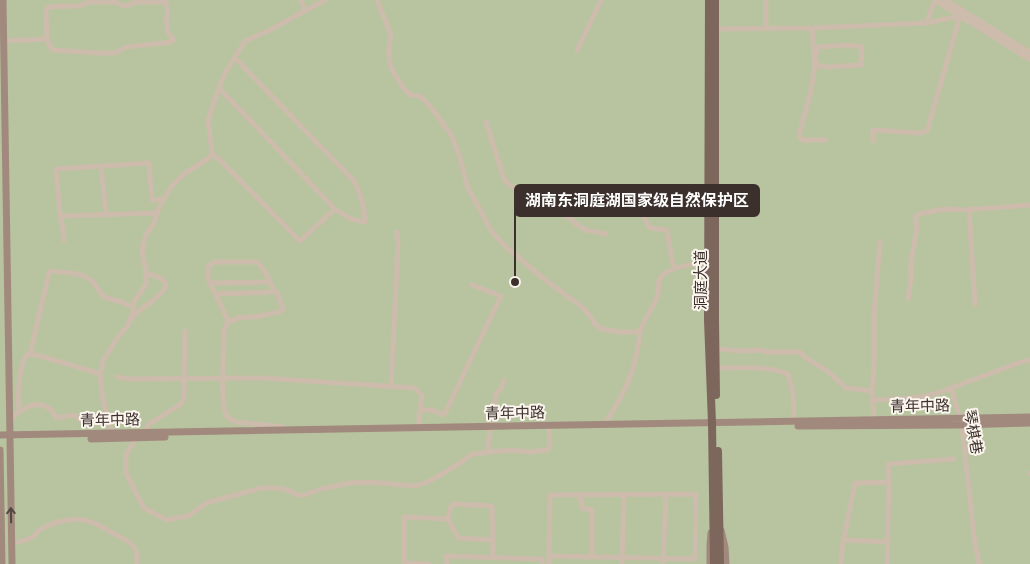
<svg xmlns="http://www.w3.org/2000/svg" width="1030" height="564" viewBox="0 0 1030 564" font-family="Jost,'Noto Sans SC',sans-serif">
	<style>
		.park { fill: #b8c4a0 }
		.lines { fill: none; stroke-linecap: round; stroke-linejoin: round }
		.minor { stroke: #cdbbac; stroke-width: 5 }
		.tertiary { stroke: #cdbbac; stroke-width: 6 }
		.secondary { stroke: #a18a7d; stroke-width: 7 }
		.primary { stroke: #7d675c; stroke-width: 8 }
		.oneway { stroke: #544640 }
		.labels { text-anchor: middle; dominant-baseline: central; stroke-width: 4; stroke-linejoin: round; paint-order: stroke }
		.street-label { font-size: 15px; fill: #3b302b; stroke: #fbf5ee }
		.leader { fill: none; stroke: #3b302b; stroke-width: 2 }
		.callout-dot { fill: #3b302b; stroke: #fbf5ee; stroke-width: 2 }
		.callout { fill: #3b302b; stroke: #3b302b; stroke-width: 2 }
		.callout-label { font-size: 16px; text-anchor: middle; font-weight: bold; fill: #fff }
	</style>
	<rect width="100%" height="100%" fill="#f4ebe1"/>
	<rect class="park" x="0" y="0" width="1030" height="564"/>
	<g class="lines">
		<g class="minor">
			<polyline points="301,0 305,11"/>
			<path d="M377 0 391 35 389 46V57L391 68 404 89 411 95 420 96 430 106 452 136 459 155 468 188 492 232 504 245 545 280 581 306 590 316 595 324 601 329 620 332H640C639 340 638 348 636 356 631 381 618 404 604 425"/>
			<polyline points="926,23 935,0"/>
			<polyline points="766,28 766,0"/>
			<polyline points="812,28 815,66 811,91 799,135 802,140 826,140"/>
			<polyline points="715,29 812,28 926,23 960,16 927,131 920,133 873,130 873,141"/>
			<path d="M3 41 47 39 49 45 53 50 99 53H115L126 47 171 42 174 39C172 37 169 35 168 32 164 23 170 11 166 2H139L133 3 129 5 124 6 115 2H89C79 8 66 6 55 6L47 8 46 13 47 39"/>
			<polygon points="849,45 862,47 861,65 826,67 819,66 815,59 818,47"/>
			<polyline points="577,51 601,0"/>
			<path d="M235 58 354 181C361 194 365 207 365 222L351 219 335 209"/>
			<polyline points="486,122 504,179 507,183 535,202 570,218 576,224 586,230 606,234"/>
			<polyline points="212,154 221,161 300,241 335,209 219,88"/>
			<polyline points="101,166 106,214"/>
			<polyline points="639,209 650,228 667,230 672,260 675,269"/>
			<polyline points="969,209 975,304"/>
			<polyline points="60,216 157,213"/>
			<polyline points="64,240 63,230 60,215 56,169 149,163 152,200 164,199"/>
			<polyline points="210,283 270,282"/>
			<polyline points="216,294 274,292"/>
			<polyline points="908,299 911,278 911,263 917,227 915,217 918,214 945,209 964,210 1030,205"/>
			<path d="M132 319C134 316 137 313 140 310 155 299 185 281 147 274"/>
			<path d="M229 322 208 279V267L214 262H258L268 277 274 292H277L283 309 280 312C274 312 270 314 264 315 249 319 242 314 227 323L224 331C224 346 220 405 226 415 228 419 232 420 236 422L284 427"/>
			<path d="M640 332C643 319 653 309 657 297 659 292 658 286 659 281 664 266 696 264 709 262"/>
			<polyline points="715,349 746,351 761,350 767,352 800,352 807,359 826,370 846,388 872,391"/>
			<polyline points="30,354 48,277 50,271 72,273 84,276 93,282 104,297 124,303 133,307"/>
			<path d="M716 368C739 368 766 365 788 374L793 393 794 422"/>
			<polyline points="117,377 130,379 262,378 415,388 422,395 419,417 419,425"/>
			<polyline points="391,387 398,245 397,232"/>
			<path d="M872 400C900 399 926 399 951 388"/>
			<path d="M19 412C18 395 18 368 27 354L40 356 101 374"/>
			<path d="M420 412C428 407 435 411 444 415L501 296 472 285"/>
			<path d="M10 420C20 410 35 399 49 408 52 410 54 415 57 418L72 415 76 416 82 422 88 424 109 422"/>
			<polyline points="874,420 872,391 874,365 874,315 880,241"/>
			<polyline points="144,433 149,424 181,404 184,398 185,331"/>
			<polyline points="112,434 103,399 100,377 103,361 118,337 127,327 133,312 134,302 146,284 146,270 142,253 143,244 147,233 154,223 160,205 172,186 185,173 208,159 212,154 208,119 221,82 228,68 245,41 270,30 325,0"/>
			<polyline points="136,438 126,455 126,473 144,508 167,520 188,516 206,503 261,488 278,488 290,491 298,495 304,495 321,489 350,483 369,482 415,486 430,481 437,477 463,461 472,454 511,450 530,452 548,450 550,444 549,429"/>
			<polyline points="489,452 488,443 496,394 501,389 504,380"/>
			<polyline points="1030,473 1030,474"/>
			<polyline points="580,495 582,508 592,510 592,557"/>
			<polyline points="448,519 458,538 493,540 493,557"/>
			<polyline points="844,540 888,542"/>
			<path d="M12 543C17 543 30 539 34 536 36 534 37 532 39 530 54 522 72 516 88 521 99 524 107 530 116 535 132 543 138 545 137 564"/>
			<polyline points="404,563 429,564"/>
			<polyline points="404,564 404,517 448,519 450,509 453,504 492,506 493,540"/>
			<polyline points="447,564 446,556 542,559 542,564"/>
			<polyline points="549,564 549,556 550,495 696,494 695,559 549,556"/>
			<polyline points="622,564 624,495"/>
			<polyline points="663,564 666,494"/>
			<polyline points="841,564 842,548 855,483 889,482 888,464 954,459"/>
			<polyline points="887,564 889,482"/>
			<polyline points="979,564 974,537 962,425 951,388 1018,363 1030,360"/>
		</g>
		<g class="tertiary">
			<polyline points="935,0 1030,59"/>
			<polyline points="945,0 1030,53"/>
		</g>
		<g class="secondary">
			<polyline points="3,0 12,564"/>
			<polyline points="798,426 962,425 1030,423"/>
			<polyline points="0,435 1030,417"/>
			<polyline points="91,439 165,437"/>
			<polyline points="0,450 2,564"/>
			<polyline points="721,530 725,547 726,564"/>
			<polyline points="710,564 710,544 711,533"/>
		</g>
		<g class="primary">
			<polyline points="709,0 708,320 712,423 714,564"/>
			<polyline points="715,0 715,320 716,395"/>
			<polyline points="718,451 720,564"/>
		</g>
	</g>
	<defs><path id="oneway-shaft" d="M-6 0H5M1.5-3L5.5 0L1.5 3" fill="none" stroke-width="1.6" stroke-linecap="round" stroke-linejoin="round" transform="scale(1.25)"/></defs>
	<use class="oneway" href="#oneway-shaft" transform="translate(11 515) rotate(-91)"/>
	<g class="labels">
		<g class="street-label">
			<text transform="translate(701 280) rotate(-90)">洞庭大道</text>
			<text transform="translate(920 406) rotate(-1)">青年中路</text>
			<text transform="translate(515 413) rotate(-1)">青年中路</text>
			<text transform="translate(110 420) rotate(-1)">青年中路</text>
			<text transform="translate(973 432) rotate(80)">琴棋巷</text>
		</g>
	</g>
	<path class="leader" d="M515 282L515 201"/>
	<circle class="callout-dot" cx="515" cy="282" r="5"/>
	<rect class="callout" x="515" y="185" width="244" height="31" rx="5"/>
	<g class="callout-label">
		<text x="637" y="206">湖南东洞庭湖国家级自然保护区</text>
	</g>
</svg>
